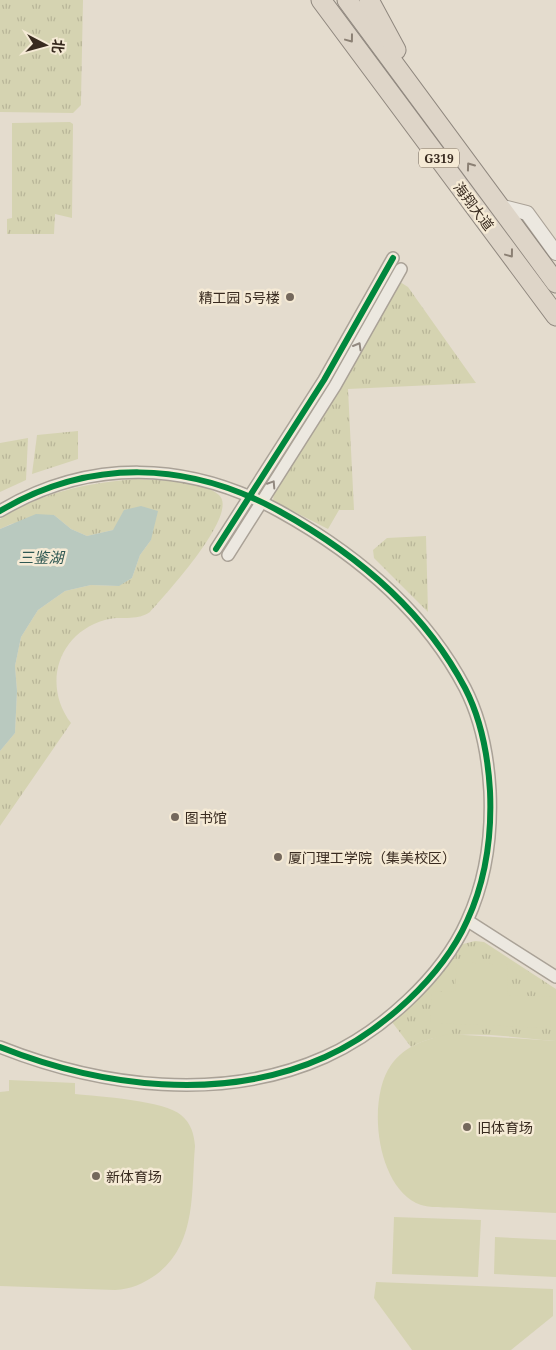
<svg xmlns="http://www.w3.org/2000/svg" width="556" height="1350" viewBox="0 0 556 1350" font-family="'Noto Serif','Noto Sans SC',serif">
	<style>
		.grass { fill: url(#grass-tufts) }
		.pitch { fill: #d5d3b1 }
		.water { fill: #b9c9bf }
		.lines { fill: none; stroke-linecap: round; stroke-linejoin: round }
		.minor-casing { stroke: #aaa297; stroke-width: 14 }
		.tertiary-casing { stroke: #aaa297; stroke-width: 16 }
		.trunk-casing { stroke: #8f877e; stroke-width: 21 }
		.minor { stroke: #ece8e0; stroke-width: 11 }
		.tertiary { stroke: #ece8e0; stroke-width: 14 }
		.trunk { stroke: #ded5c8; stroke-width: 19 }
		.cycleway-casing { stroke: #f5ead5; stroke-width: 9 }
		.cycleway { stroke: #00873e; stroke-width: 6 }
		.oneway { stroke: #8b8074 }
		.oneway2 { stroke: #928980 }
		.poi-dot { fill: #74685c; stroke: #f5ead5; stroke-width: 2 }
		.labels { text-anchor: middle; dominant-baseline: central; stroke-width: 5; stroke-linejoin: round; paint-order: stroke }
		.shield { fill: #f5ead5; stroke: #716456; stroke-width: 1 }
		.shield-label { font-size: 12px; font-weight: bold; fill: #382a1f }
		.street-label { font-size: 14px; fill: #382a1f; stroke: #f5ead5 }
		.poi-label { font-size: 14px; fill: #382a1f; stroke: #f5ead5; text-anchor: start }
		.water-label { font-size: 15px; font-style: italic; fill: #2f5853; stroke: #f5ead5 }
	</style>
	<defs>
		<pattern id="grass-tufts" width="24" height="20" patternUnits="userSpaceOnUse" patternTransform="scale(1.25)"><rect width="24" height="20" fill="#d5d3b1"/><path d="M3 7l-1-3M5 7V3M7 7l1-3M15 17l-1-3M17 17v-4M19 17l1-3" fill="none" stroke="#b8b598"/></pattern>
	</defs>
	<rect width="100%" height="100%" fill="#e4dcce"/>
	<g class="grass">
		<polygon points="0,0 83,0 81,100 81,105 73,113 0,112"/>
		<polygon points="70,122 73,124 72,218 55,214 54,234 7,234 7,219 12,218 12,123"/>
		<polygon points="400,282 408,287 476,383 348,389 354,510 339,510 328,529 273,501 274,491"/>
		<polygon points="78,431 78,459 32,474 37,435"/>
		<polygon points="28,438 26,480 0,492 0,443"/>
		<path d="M136 479C156 480 204 481 219 495 240 514 164 596 150 612 135 622 121 615 105 620 58 633 42 685 71 723L0 826V751L15 733 17 691 15 666 21 637 38 610 65 591 91 585 118 586 132 578 140 555 151 540 113 530 87 536 71 529 54 515 11 524 0 529V519C42 492 87 483 136 479Z"/>
		<polygon points="426,536 428,612 374,558 373,550 387,538"/>
		<path d="M475 941 484 942 556 989V1041C513 1038 448 1025 411 1047L392 1022 412 1005 454 950 459 945Z"/>
	</g>
	<g class="pitch">
		<polygon points="457,962 508,965 507,995 552,997 550,1028 430,1023 432,991 455,992"/>
		<path d="M449 1034 556 1041V1213C524 1211 493 1210 461 1208 447 1207 429 1209 416 1203 376 1183 367 1099 391 1065 405 1045 427 1039 449 1034Z"/>
		<path d="M9 1080 75 1083V1094C97 1096 166 1101 181 1115 191 1123 194 1134 195 1146 191 1192 197 1243 157 1274 143 1284 131 1289 115 1290L0 1286V1092L9 1091Z"/>
		<polygon points="394,1217 481,1220 478,1277 392,1274"/>
		<polygon points="495,1237 556,1240 556,1277 494,1274"/>
		<polygon points="376,1282 553,1289 553,1316 511,1350 412,1350 374,1298"/>
	</g>
	<polygon class="water" points="141,506 158,511 151,540 140,555 132,578 119,586 91,585 65,591 38,610 21,637 15,666 17,691 15,733 0,751 0,529 36,514 54,515 71,529 87,536 113,530 124,510"/>
	<g class="lines">
		<defs>
			<g id="minor">
				<path d="M0 511C90 458 188 461 279 511 355 553 424 610 465 688 481 719 488 756 490 791 492 836 486 880 467 921 442 977 381 1032 325 1057 222 1103 101 1087 0 1047"/>
				<polyline points="216,549 324,380 393,258"/>
				<polyline points="228,555 335,386 401,269"/>
				<polyline points="468,921 556,977"/>
			</g>
			<polyline id="tertiary" points="499,206 527,213 556,253"/>
			<g id="trunk">
				<polyline points="321,0 556,316"/>
				<polyline points="347,0 556,283"/>
				<polyline points="369,0 396,50"/>
			</g>
		</defs>
		<use href="#minor" class="minor-casing"/>
		<use href="#tertiary" class="tertiary-casing"/>
		<use href="#trunk" class="trunk-casing"/>
		<use href="#minor" class="minor"/>
		<use href="#tertiary" class="tertiary"/>
		<use href="#trunk" class="trunk"/>
		<defs>
			<g id="cycleway">
				<path d="M0 511C90 458 188 461 279 511 355 553 424 610 465 688 481 719 488 756 490 791 492 836 486 880 467 921 442 977 381 1032 325 1057 222 1103 101 1087 0 1047"/>
				<polyline points="216,549 324,380 393,258"/>
			</g>
		</defs>
		<use href="#cycleway" class="cycleway-casing"/>
		<use href="#cycleway" class="cycleway"/>
	</g>
	<defs><path id="oneway-chevron" d="M-2-3.5L2.5 0L-2 3.5" fill="none" stroke-width="1.6" stroke-linecap="round" stroke-linejoin="round" transform="scale(1.25)"/></defs>
	<g class="oneway">
		<use href="#oneway-chevron" transform="translate(350 39) rotate(53)"/>
		<use href="#oneway-chevron" transform="translate(470 166) rotate(-126)"/>
		<use href="#oneway-chevron" transform="translate(510 254) rotate(53)"/>
	</g>
	<g class="oneway2">
		<use href="#oneway-chevron" transform="translate(358 346) rotate(-60)"/>
		<use href="#oneway-chevron" transform="translate(272 484) rotate(-57)"/>
	</g>
	<g class="poi-dot">
		<circle cx="290" cy="297" r="5"/>
		<circle cx="175" cy="817" r="5"/>
		<circle cx="278" cy="857" r="5"/>
		<circle cx="467" cy="1127" r="5"/>
		<circle cx="96" cy="1176" r="5"/>
	</g>
	<g class="labels">
		<rect class="shield" x="419" y="148.5" width="40" height="19" rx="4"/>
		<g class="shield-label">
			<text x="439" y="158">G319</text>
		</g>
		<g class="street-label">
			<text transform="translate(474 206) rotate(53)">海翔大道</text>
		</g>
		<g class="poi-label">
			<text x="280" y="297" text-anchor="end">精工园 5号楼</text>
			<text x="185" y="817">图书馆</text>
			<text x="288" y="857">厦门理工学院（集美校区）</text>
			<text x="477" y="1127">旧体育场</text>
			<text x="106" y="1176">新体育场</text>
		</g>
		<g class="water-label">
			<text x="41" y="557">三鉴湖</text>
		</g>
	</g>
	<g transform="translate(45 45) rotate(96)" stroke="#f5ead5" stroke-width="4" paint-order="stroke">
	<path d="M0-4L9 19L0 12L-9 19Z" fill="#382a1f"/>
	<text y="-8" font-size="14" font-weight="bold" text-anchor="middle" fill="#382a1f">北</text>
	</g>
</svg>
